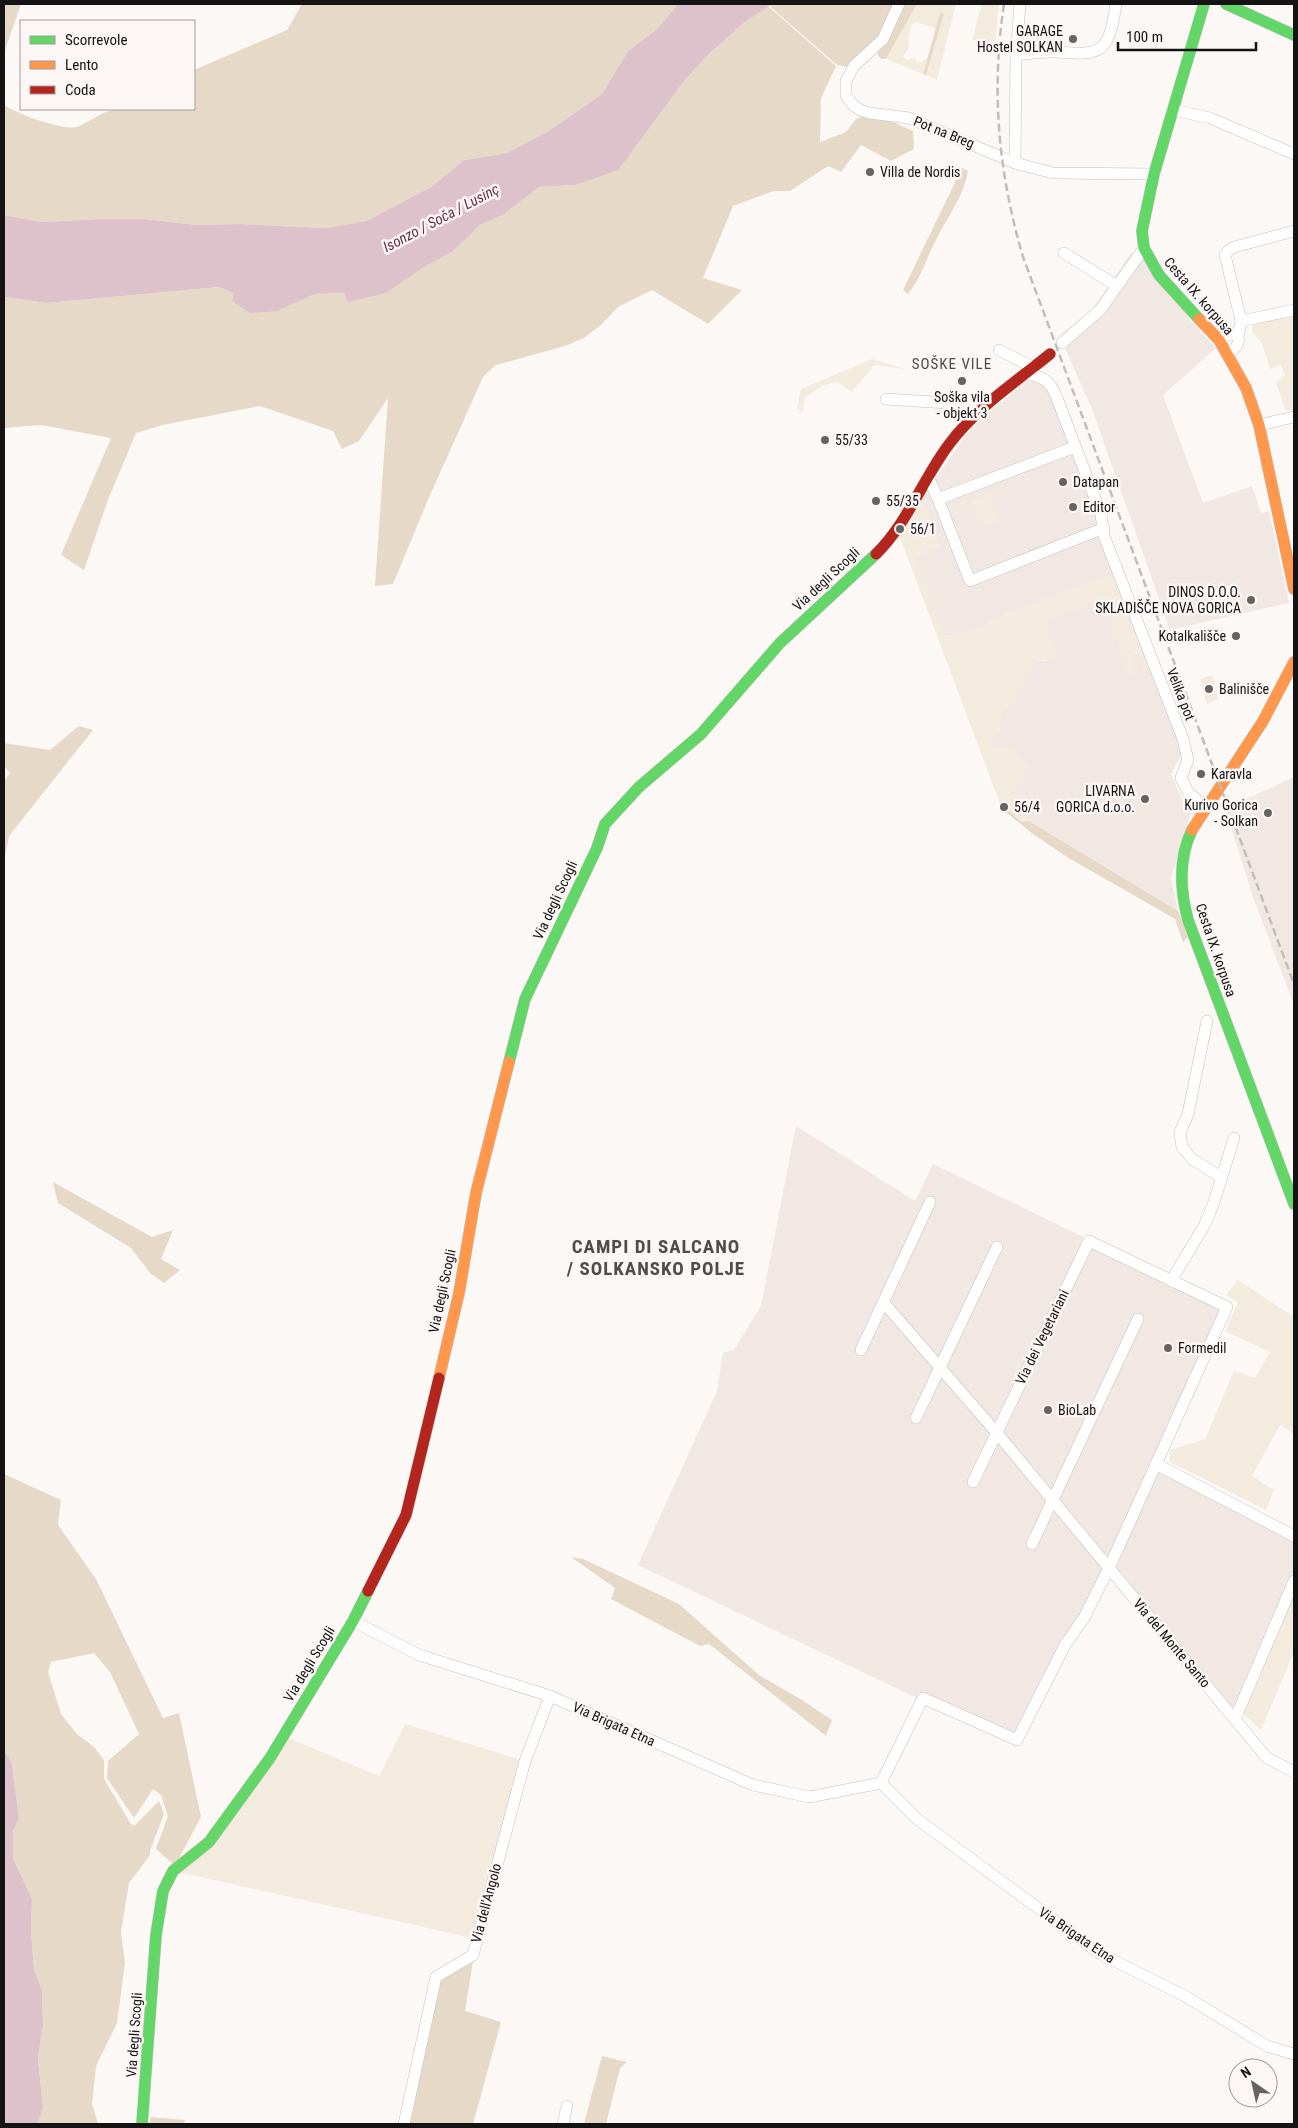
<svg xmlns="http://www.w3.org/2000/svg" width="1298" height="2128" viewBox="0 0 1298 2128" font-family="'Roboto Condensed',sans-serif">
	<style>
		.built { fill: #f1e8e4 }
		.green { fill: #f4ebdf }
		.forest { fill: #e6d9c7 }
		.water { fill: #dec2cb }
		.lines { fill: none; stroke-linecap: round; stroke-linejoin: round }
		.street-casing { stroke: #c3c2c0; stroke-width: 12 }
		.fast-casing { stroke: #c3c2c0; stroke-width: 12 }
		.slow-casing { stroke: #c3c2c0; stroke-width: 12 }
		.jam-casing { stroke: #c3c2c0; stroke-width: 12 }
		.street { stroke: #fefefe; stroke-width: 11 }
		.fast { stroke: #63d668; stroke-width: 11 }
		.slow { stroke: #ff974d; stroke-width: 11 }
		.jam { stroke: #b3261e; stroke-width: 11 }
		.rail { stroke: #bfbdbd; stroke-width: 2.5; stroke-dasharray: 8 4; stroke-linecap: butt }
		.poi-dot { fill: #666362; stroke: #fcf7f5; stroke-width: 2 }
		.labels { text-anchor: middle; dominant-baseline: central; stroke-width: 5; stroke-linejoin: round; paint-order: stroke }
		.poi-label { font-size: 14px; fill: #151313; stroke: #fcf7f5; text-anchor: start }
		.street-label { font-size: 14px; fill: #151313; stroke: #fcf7f5 }
		.water-label { font-size: 15px; font-style: italic; fill: #643045; stroke: #fcf7f5 }
		.neighbourhood-label { font-size: 15px; letter-spacing: 1px; fill: #504c4b; stroke: #fcf7f5 }
		.district-label { font-size: 19px; font-weight: bold; letter-spacing: 1px; fill: #504c4b; stroke: #fcf7f5 }
	</style>
	<rect width="100%" height="100%" fill="#fbf8f6"/>
	<g class="built">
		<polygon points="1151,249 1189,319 1216,348 1163,395 1203,503 1252,486 1261,513 1269,511 1289,603 1170,630 1092,409 1064,346 1061,334 1092,310 1131,253"/>
		<polygon points="1039,380 1049,393 1099,514 1114,575 1017,609 977,629 944,637 902,526 971,428 1025,382"/>
		<polygon points="1102,600 1108,614 1133,654 1144,651 1183,752 1171,774 1182,799 1192,810 1171,878 1178,911 1029,821 1034,805 1015,792 1019,757 1012,747 991,747 990,740 998,731 1004,706 1013,704 1029,673 1033,661 1047,661 1045,620"/>
		<polygon points="1294,777 1294,1005 1253,897 1222,799 1228,794 1232,801 1248,798"/>
		<polygon points="796,1126 915,1201 933,1164 1227,1307 1156,1464 1294,1536 1294,1581 1235,1719 1109,1568 1017,1740 919,1699 638,1565 717,1391 723,1353 734,1350 761,1306"/>
	</g>
	<g class="green">
		<polygon points="917,4 956,4 937,80 926,75 944,15 940,13 936,29 916,22 912,24 908,38 909,47 903,57 907,60 915,58 917,62 921,62 927,58 923,74 886,59"/>
		<polygon points="982,4 999,4 995,44 972,40"/>
		<polygon points="1294,311 1294,409 1286,411 1276,383 1285,375 1281,365 1270,369 1262,343 1252,332 1253,324"/>
		<polygon points="872,359 906,369 874,365 852,392 838,382 824,385 805,397 803,412 797,409 801,389"/>
		<polygon points="990,493 1000,520 981,528 971,501"/>
		<polygon points="923,497 941,547 914,557 945,637 977,629 1017,609 1114,575 1151,670 1145,674 1142,668 1143,664 1137,652 1133,654 1133,674 1130,676 1102,600 1046,620 1059,659 1033,661 1029,673 1013,704 1004,706 998,731 990,740 991,747 1012,747 1028,767 1015,792 1034,805 1029,821 1022,822 1006,808 1002,809 898,532"/>
		<polygon points="1212,675 1218,700 1207,704 1200,679"/>
		<polygon points="1238,1280 1294,1317 1294,1434 1280,1425 1252,1476 1274,1490 1266,1510 1170,1462 1170,1450 1205,1439 1234,1371 1255,1378 1270,1352 1225,1331 1238,1302 1226,1295"/>
		<polygon points="1294,1593 1294,1652 1261,1730 1243,1713"/>
		<polygon points="405,1724 525,1761 477,1939 173,1871 209,1842 284,1736 379,1776"/>
	</g>
	<g class="forest">
		<polygon points="4,4 21,4 4,53"/>
		<path d="M302 4H678L657 29 628 51 602 94 550 130 507 153 464 160 431 187 366 221 326 228 238 224 197 225 145 219H99L42 222 4 215V105C15 113 63 131 77 127 90 122 102 111 116 109 139 106 170 109 194 109V70L287 30Z"/>
		<polygon points="772,4 893,4 877,43 848,67 837,65 774,10 770,6"/>
		<polygon points="902,4 917,4 886,59 881,59 878,55 878,51"/>
		<polygon points="768,6 836,66 821,98 820,142 846,132 856,119 864,116 893,122 913,131 914,149 891,161 861,145 841,172 828,166 790,191 773,191 733,206 703,278 742,290 708,324 652,290 618,307 601,325 584,338 565,346 496,365 483,377 427,502 393,584 375,586 388,398 359,441 342,449 333,431 260,406 163,425 136,433 109,497 84,570 61,555 111,438 41,425 4,428 4,297 47,303 219,287 281,309 315,294 345,293 348,302 421,269 452,252 480,225 503,215 539,187 575,185 661,111 684,81 710,53 745,22"/>
		<polygon points="940,13 944,14 926,75 923,74"/>
		<path d="M962 168 968 171C964 196 946 219 935 242 926 259 921 278 908 294L903 290Z"/>
		<polygon points="79,726 93,730 9,836 4,861 4,781 10,773 4,766 4,743 50,750"/>
		<polygon points="1006,808 1022,822 1029,821 1178,911 1188,937 1183,942 1175,919 1067,857 1033,834 1002,809"/>
		<polygon points="53,1182 152,1237 173,1230 161,1259 180,1270 164,1283 151,1274 131,1248 58,1203"/>
		<polygon points="4,1474 61,1500 58,1525 96,1579 163,1718 179,1713 201,1817 175,1866 156,1849 168,1816 161,1795 153,1789 134,1818 107,1778 108,1761 139,1734 110,1672 94,1653 51,1662 48,1672 61,1714 77,1734 94,1747 104,1760 104,1779 131,1824 134,1826 159,1801 164,1814 150,1851 150,1855 129,1883 121,1932 125,1963 117,2023 96,2066 92,2104 98,2124 37,2124 43,2108 38,2058 43,2026 42,1992 34,1969 31,1931 32,1899 13,1858 13,1831 19,1818 12,1764 4,1750"/>
		<polygon points="571,1557 583,1559 679,1604 759,1675 802,1700 832,1720 826,1736 709,1644 700,1646 611,1599 615,1588"/>
		<polygon points="473,1961 465,2011 501,2022 473,2124 408,2124 440,1980"/>
		<polygon points="602,2056 627,2062 620,2068 606,2124 584,2124"/>
		<polygon points="151,2117 185,2120 184,2124 149,2124"/>
	</g>
	<g class="water">
		<polygon points="678,4 772,4 745,22 710,53 684,81 618,170 575,185 539,187 503,215 480,225 452,252 421,269 386,293 348,302 344,293 315,294 277,311 250,313 232,301 234,293 219,287 47,303 4,297 4,215 42,222 99,219 145,219 197,225 238,224 326,228 366,221 431,187 464,160 507,153 550,130 602,94 628,51 657,29"/>
		<polygon points="4,1750 12,1764 19,1818 13,1831 13,1858 32,1899 31,1931 34,1969 42,1991 43,2026 38,2058 43,2108 37,2124 4,2124"/>
	</g>
	<g class="lines">
		<defs>
			<g id="street">
				<polyline points="899,4 883,39 854,66 846,81 846,96 853,105 860,110 870,113 909,118 1015,163 1053,173 1154,174"/>
				<path d="M1016 55C1027 54 1039 52 1051 52 1070 51 1098 61 1108 38 1113 28 1114 15 1116 4"/>
				<polyline points="1173,110 1210,118 1294,154"/>
				<polyline points="1015,163 1016,55 1020,4"/>
				<polyline points="1064,253 1117,286"/>
				<polyline points="1241,321 1294,310"/>
				<polyline points="1238,336 1241,321 1225,255 1229,250 1234,247 1294,231"/>
				<path d="M1219 340 1231 334 1238 336C1240 345 1235 349 1228 353"/>
				<polyline points="1062,343 1100,310 1144,248"/>
				<polyline points="999,350 1034,368"/>
				<path d="M1027 374C1045 377 1050 381 1057 398L1101 514 1104 536 1183 739 1188 760 1181 778 1188 792 1206 808"/>
				<polyline points="886,399 962,404 972,407 979,411"/>
				<polyline points="1259,425 1294,417"/>
				<polyline points="928,477 938,499 1075,447"/>
				<polyline points="938,499 970,581 1104,528"/>
				<polyline points="1207,1021 1188,1114 1180,1132 1182,1147 1192,1159 1221,1177"/>
				<polyline points="1171,1281 1204,1226 1213,1205 1234,1138"/>
				<polyline points="884,1303 996,1432 1267,1758 1294,1772"/>
				<polyline points="861,1350 930,1202"/>
				<polyline points="916,1418 997,1247"/>
				<polyline points="1156,1464 1294,1536"/>
				<polyline points="1032,1544 1138,1319"/>
				<polyline points="353,1621 419,1655 550,1696 753,1785 809,1797 881,1783 917,1819 1099,1953 1185,1996 1267,2046 1294,2054"/>
				<polyline points="1235,1719 1294,1581"/>
				<polyline points="881,1783 923,1698 1017,1740 1065,1645 1084,1618 1109,1568 1227,1307 1089,1241 973,1482"/>
				<polyline points="404,2124 436,1977 473,1955 525,1761 550,1696"/>
				<polyline points="563,2124 567,2106"/>
			</g>
			<g id="fast">
				<polyline points="1226,4 1294,35"/>
				<polyline points="1199,319 1159,275 1144,248 1142,231 1154,174 1204,4"/>
				<path d="M1192 830C1178 859 1180 890 1188 920L1294 1204"/>
				<polyline points="509,1062 525,999 597,848 605,824 639,787 701,734 780,643 876,554"/>
				<polyline points="142,2124 156,1935 163,1891 173,1871 209,1842 270,1758 353,1621 368,1591"/>
			</g>
			<g id="slow">
				<polyline points="1199,319 1219,340 1246,388 1259,425 1294,589"/>
				<polyline points="1192,830 1263,721 1294,662"/>
				<polyline points="439,1378 459,1293 476,1193 509,1062"/>
			</g>
			<g id="jam">
				<path d="M876 554C908 523 923 478 950 443 977 407 1016 382 1050 354"/>
				<polyline points="368,1591 406,1515 439,1378"/>
			</g>
		</defs>
		<use href="#street" class="street-casing"/>
		<use href="#fast" class="fast-casing"/>
		<use href="#slow" class="slow-casing"/>
		<use href="#jam" class="jam-casing"/>
		<use href="#street" class="street"/>
		<use href="#fast" class="fast"/>
		<use href="#slow" class="slow"/>
		<use href="#jam" class="jam"/>
		<path class="rail" d="M1004 4C991 92 998 171 1023 257L1294 984"/>
	</g>
	<g class="poi-dot">
		<circle cx="1073" cy="39" r="5"/>
		<circle cx="870" cy="172" r="5"/>
		<circle cx="962" cy="381" r="5"/>
		<circle cx="825" cy="440" r="5"/>
		<circle cx="1063" cy="482" r="5"/>
		<circle cx="876" cy="501" r="5"/>
		<circle cx="1073" cy="507" r="5"/>
		<circle cx="900" cy="529" r="5"/>
		<circle cx="1251" cy="600" r="5"/>
		<circle cx="1236" cy="636" r="5"/>
		<circle cx="1209" cy="689" r="5"/>
		<circle cx="1201" cy="774" r="5"/>
		<circle cx="1145" cy="799" r="5"/>
		<circle cx="1004" cy="807" r="5"/>
		<circle cx="1268" cy="813" r="5"/>
		<circle cx="1168" cy="1348" r="5"/>
		<circle cx="1048" cy="1410" r="5"/>
	</g>
	<g class="labels">
		<g class="poi-label">
			<text x="1063" y="31" text-anchor="end">GARAGE<tspan x="1063" dy="16">Hostel SOLKAN</tspan></text>
			<text x="880" y="172">Villa de Nordis</text>
			<text x="962" y="397" text-anchor="middle">Soška vila<tspan x="962" dy="16">- objekt 3</tspan></text>
			<text x="835" y="440">55/33</text>
			<text x="1073" y="482">Datapan</text>
			<text x="886" y="501">55/35</text>
			<text x="1083" y="507">Editor</text>
			<text x="910" y="529">56/1</text>
			<text x="1241" y="592" text-anchor="end">DINOS D.O.O.<tspan x="1241" dy="16">SKLADIŠČE NOVA GORICA</tspan></text>
			<text x="1226" y="636" text-anchor="end">Kotalkališče</text>
			<text x="1219" y="689">Balinišče</text>
			<text x="1211" y="774">Karavla</text>
			<text x="1135" y="791" text-anchor="end">LIVARNA<tspan x="1135" dy="16">GORICA d.o.o.</tspan></text>
			<text x="1258" y="805" text-anchor="end">Kurivo Gorica<tspan x="1258" dy="16">- Solkan</tspan></text>
			<text x="1014" y="807">56/4</text>
			<text x="1178" y="1348">Formedil</text>
			<text x="1058" y="1410">BioLab</text>
		</g>
		<g class="street-label">
			<text transform="translate(944 132) rotate(22)">Pot na Breg</text>
			<text transform="translate(1199 296) rotate(49)">Cesta IX. korpusa</text>
			<text transform="translate(826 579) rotate(-43)">Via degli Scogli</text>
			<text transform="translate(1181 694) rotate(69)">Velika pot</text>
			<text transform="translate(555 900) rotate(-65)">Via degli Scogli</text>
			<text transform="translate(1216 950) rotate(71)">Cesta IX. korpusa</text>
			<text transform="translate(442 1291) rotate(-78)">Via degli Scogli</text>
			<text transform="translate(1042 1337) rotate(-64)">Via dei Vegetariani</text>
			<text transform="translate(1172 1643) rotate(50)">Via del Monte Santo</text>
			<text transform="translate(309 1664) rotate(-59)">Via degli Scogli</text>
			<text transform="translate(614 1724) rotate(24)">Via Brigata Etna</text>
			<text transform="translate(486 1903) rotate(-75)">Via dell'Angolo</text>
			<text transform="translate(1077 1935) rotate(34)">Via Brigata Etna</text>
			<text transform="translate(134 2035) rotate(-86)">Via degli Scogli</text>
		</g>
		<g class="water-label">
			<text transform="translate(441 218) rotate(-28)">Isonzo / Soča / Lusinç</text>
		</g>
		<g class="neighbourhood-label">
			<text x="952" y="364">SOŠKE VILE</text>
		</g>
		<g class="district-label">
			<text x="656" y="1246">CAMPI DI SALCANO<tspan x="656" dy="22">/ SOLKANSKO POLJE</tspan></text>
		</g>
	</g>
	<rect width="1298" height="2128" fill="none" stroke="#151313" stroke-width="10"/>
	<rect x="20" y="20" width="175" height="90" fill="#fcf7f5" stroke="#a09c9b"/>
	<rect x="30" y="36" width="25" height="8" fill="#63d668" stroke="#a09c9b"/>
	<text x="65" y="45" font-size="15" fill="#151313">Scorrevole</text>
	<rect x="30" y="61" width="25" height="8" fill="#ff974d" stroke="#a09c9b"/>
	<text x="65" y="70" font-size="15" fill="#151313">Lento</text>
	<rect x="30" y="86" width="25" height="8" fill="#b3261e" stroke="#a09c9b"/>
	<text x="65" y="95" font-size="15" fill="#151313">Coda</text>
	<g transform="translate(1253 2083) rotate(326)"><circle r="24" fill="#fcf7f5" stroke="#a09c9b"/>
	<path d="M0-4L9 19L0 12L-9 19Z" fill="#666362"/>
	<text y="-8" font-size="14" font-weight="bold" text-anchor="middle" fill="#151313">N</text>
	</g>
	<path d="M1118 42v8h138v-8" fill="none" stroke="#151313" stroke-width="2.5"/>
	<text x="1126" y="42" font-size="15" fill="#151313" stroke="#fcf7f5" stroke-width="4" paint-order="stroke">100 m</text>
</svg>
